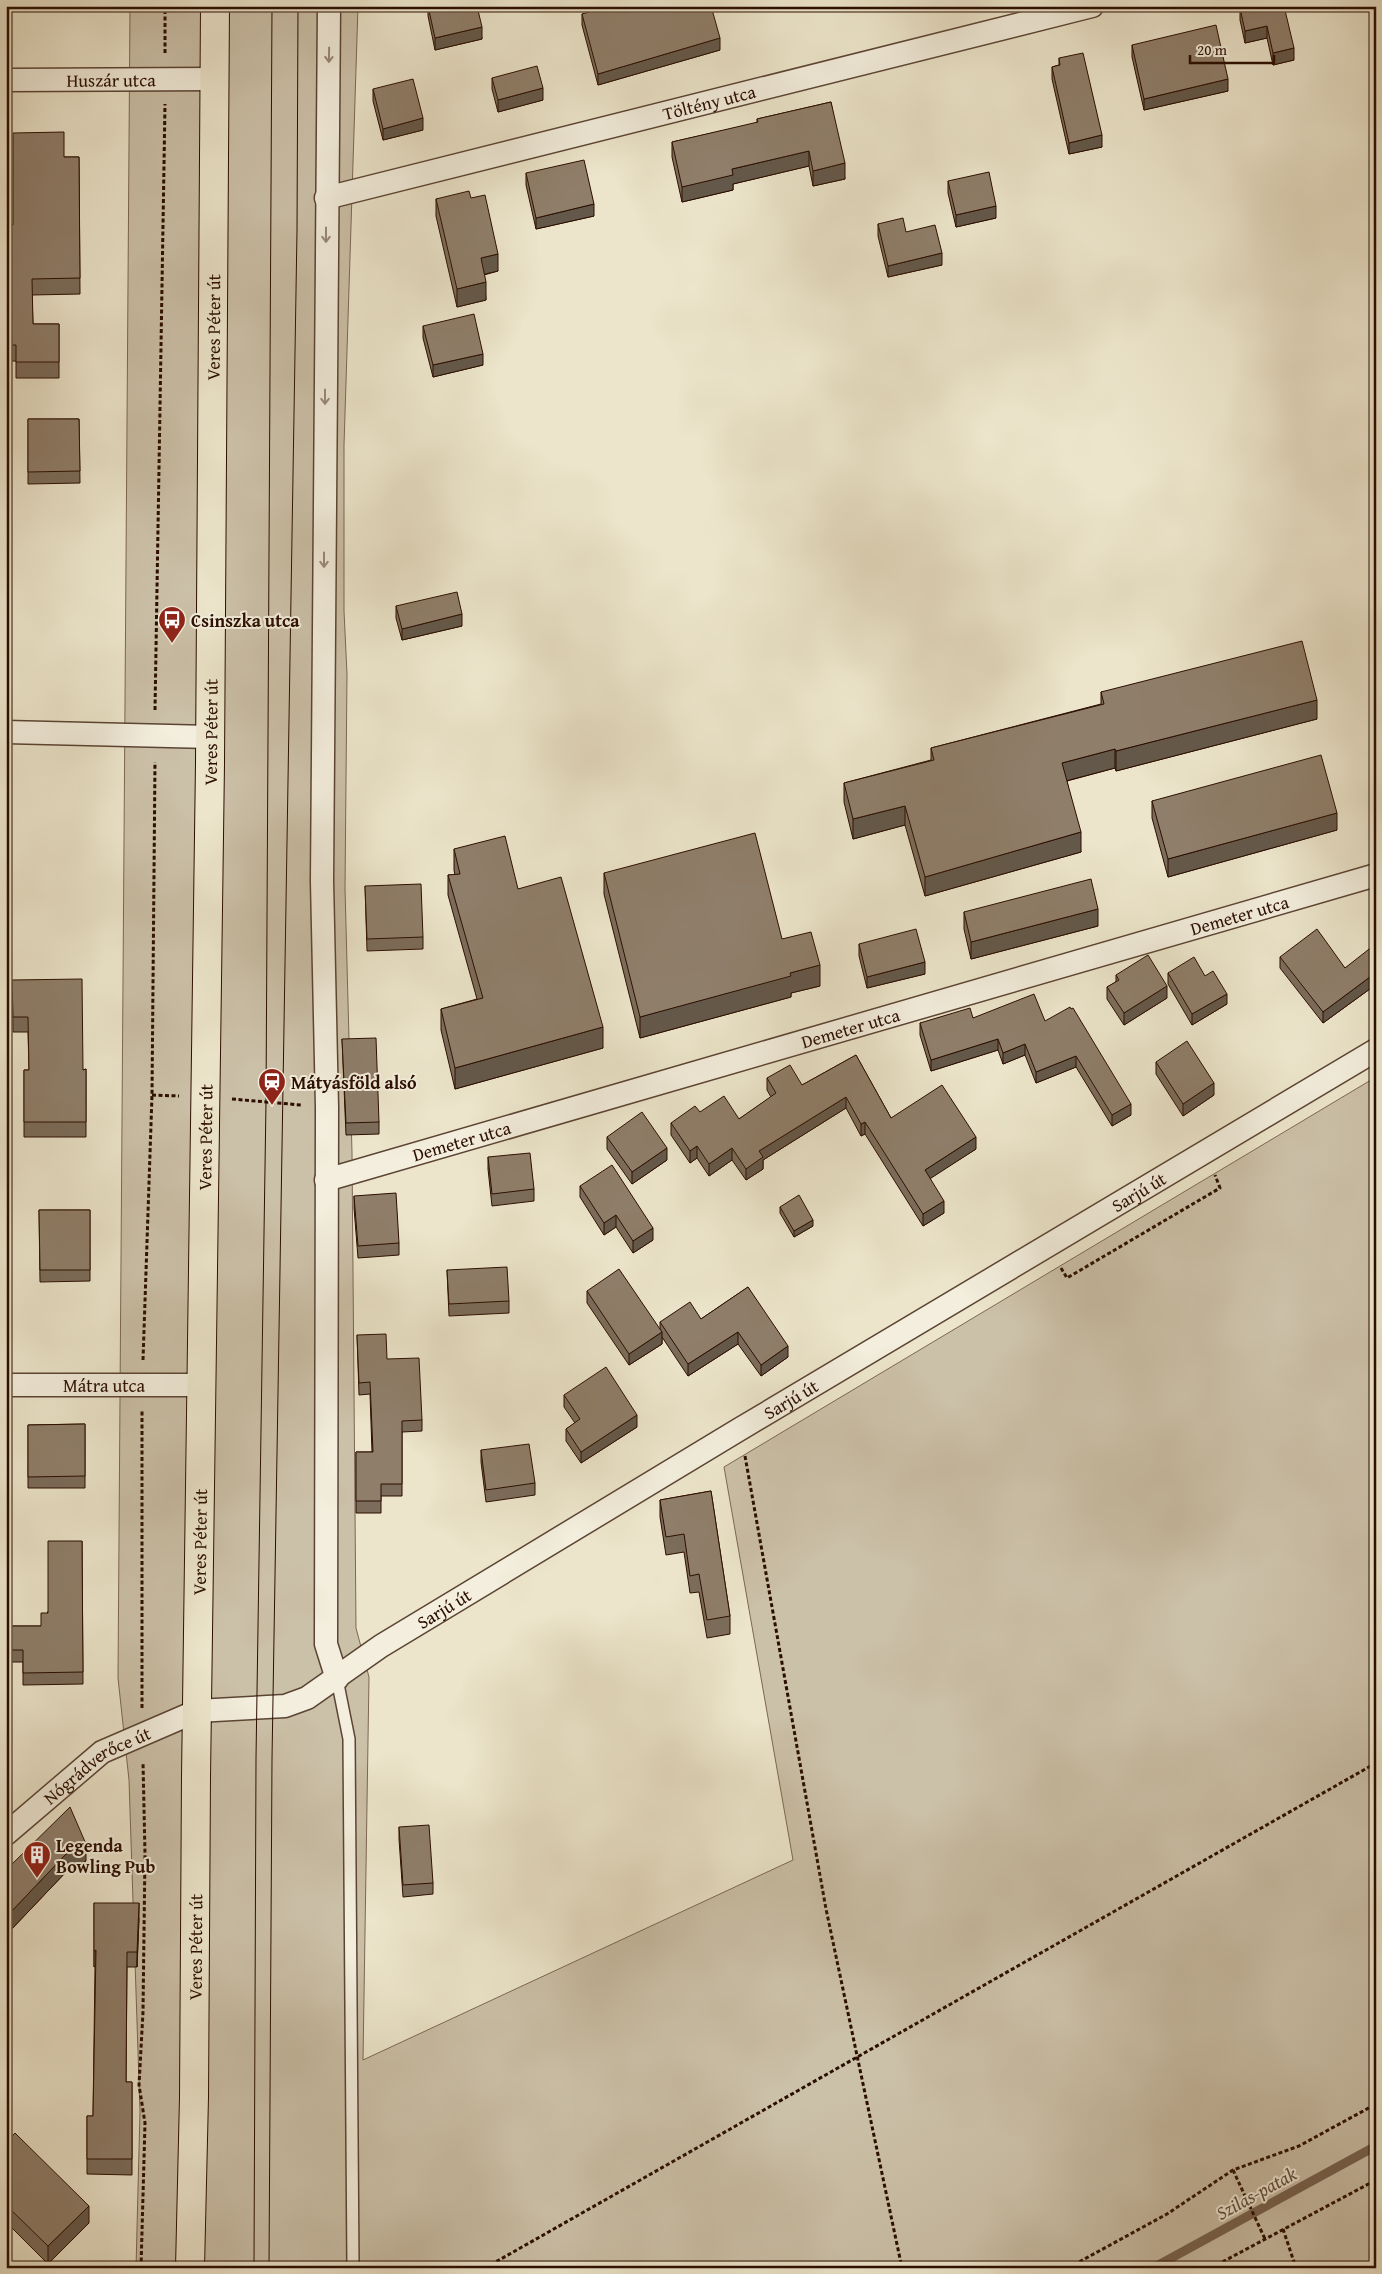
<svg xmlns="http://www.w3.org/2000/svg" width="1382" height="2274" viewBox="0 0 1382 2274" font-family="'Gentium Book Plus',serif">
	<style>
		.green { fill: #cbc0a8; stroke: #7b6754 }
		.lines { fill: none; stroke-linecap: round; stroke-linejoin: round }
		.stream { stroke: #776350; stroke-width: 9 }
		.service-casing { stroke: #5b4433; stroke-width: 14 }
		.minor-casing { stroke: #5b4433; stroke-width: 25 }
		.primary-casing { stroke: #2b0e00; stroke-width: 30 }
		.path { stroke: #2b0e00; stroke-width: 3; stroke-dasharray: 4 2.5; stroke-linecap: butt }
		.service { stroke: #f3eedd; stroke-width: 11 }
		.minor { stroke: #f3eedd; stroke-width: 22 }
		.primary { stroke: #ece5cb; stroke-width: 28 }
		.tram { stroke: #2b0e00; stroke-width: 1 }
		.wall { fill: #7b6c5b; stroke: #2b0e00 }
		.shaded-wall { fill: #64584a; stroke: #2b0e00 }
		.building { fill: #8f7e6a; stroke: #2b0e00 }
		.oneway { stroke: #99897a }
		.labels { text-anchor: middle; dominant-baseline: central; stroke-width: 4; stroke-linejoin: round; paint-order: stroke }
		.street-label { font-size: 18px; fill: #2b0e00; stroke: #f3eedd }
		.poi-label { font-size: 18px; font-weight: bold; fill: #2b0e00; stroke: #f3eedd; text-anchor: start }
		.water-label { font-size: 19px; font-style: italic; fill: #644e3c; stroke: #f3eedd }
	</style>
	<rect width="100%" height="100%" fill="#ece5cb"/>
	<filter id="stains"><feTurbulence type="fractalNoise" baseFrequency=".004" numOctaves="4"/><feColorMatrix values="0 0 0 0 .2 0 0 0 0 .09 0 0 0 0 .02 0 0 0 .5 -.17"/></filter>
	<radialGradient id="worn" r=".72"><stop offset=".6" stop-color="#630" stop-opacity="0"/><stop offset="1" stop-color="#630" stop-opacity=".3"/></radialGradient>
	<polygon class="green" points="130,6 358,6 344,445 344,611 347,674 345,888 352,1153 356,1628 369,1677 363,2060 793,1860 724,1467 1376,1077 1376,2268 136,2268 140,2112 129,1780 118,1678"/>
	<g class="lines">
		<polyline class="stream" points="1153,2268 1376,2146"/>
		<defs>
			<polyline id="service" points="337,1679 349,1739 353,2268"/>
			<g id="minor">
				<polyline points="329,6 322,881 327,1107 326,1644 337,1679"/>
				<path id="s1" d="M6 80 216 79"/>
				<path id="s2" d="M326 198 1092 6"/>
				<polyline points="6,732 210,737"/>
				<path id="s3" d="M326 1180 1376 875"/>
				<path id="s4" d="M6 1385H201"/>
				<path id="s5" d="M6 1834 102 1752 197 1711 285 1706 307 1698 381 1646 740 1429 1376 1050"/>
			</g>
			<g id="primary">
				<path id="s6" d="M190 2268 194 2097 196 1777 210 763 215 6"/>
			</g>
		</defs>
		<use href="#service" class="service-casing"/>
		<use href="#minor" class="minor-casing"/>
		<use href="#primary" class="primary-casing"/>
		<g class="path">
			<polyline points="165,53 165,6"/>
			<polyline points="155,710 165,104"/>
			<polyline points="152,1095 179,1096"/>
			<polyline points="232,1099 301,1105"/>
			<polyline points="1061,1268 1067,1278 1220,1188 1215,1175"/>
			<polyline points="143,1360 152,1095 155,762"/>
			<polyline points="745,1456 826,1909 902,2268"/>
			<polyline points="142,1708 142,1409"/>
			<polyline points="1233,2170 1265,2239"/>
			<polyline points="1283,2229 1296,2268"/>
			<polyline points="141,2268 145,2123 139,2085 143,2012 145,1854 143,1762"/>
			<polyline points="485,2268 1376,1763"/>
			<polyline points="1068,2268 1167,2214 1233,2170 1299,2146 1376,2104"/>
			<polyline points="1211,2268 1376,2180"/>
		</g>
		<use href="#service" class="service"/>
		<use href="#minor" class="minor"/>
		<use href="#primary" class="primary"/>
		<g class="tram">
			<polyline points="254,2268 256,1758 266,1102 272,6"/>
			<polyline points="269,2268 272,1759 297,231 298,6"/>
		</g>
	</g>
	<g class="wall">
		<polygon points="428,6 477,6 482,39 435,50 428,16"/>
		<polygon points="1249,6 1294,60 1273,65 1267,38 1245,43 1240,20 1240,8"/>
		<polygon points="625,12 720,50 598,85 582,25 582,14"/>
		<polygon points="1132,45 1228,91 1144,110 1132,57"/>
		<polygon points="1059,58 1102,147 1069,154 1052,79 1052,67 1059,65"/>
		<polygon points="492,78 543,100 498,112 492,89"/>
		<polygon points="373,89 423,130 383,140 373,101"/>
		<polygon points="831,102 845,179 813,186 809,166 733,184 733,190 682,202 672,157 672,142 757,123 757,119"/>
		<polygon points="64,157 79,157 80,294 32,295 33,324 59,324 59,378 16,378 16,361 6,361 6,225 13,225"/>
		<polygon points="526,173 594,216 536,229 526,185"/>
		<polygon points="948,181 996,218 956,227 948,193"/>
		<polygon points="471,198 498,271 484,275 486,300 457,307 436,216 436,199"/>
		<polygon points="878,224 906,232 942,265 888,277 878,236"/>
		<polygon points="423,326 483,365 433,377 423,338"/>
		<polygon points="28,419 79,419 80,483 28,484"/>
		<polygon points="396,606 462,626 402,640 396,618"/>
		<polygon points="1101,692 1317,719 1116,771 1115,768 1067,781 1081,852 925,896 905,825 853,839 844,802 844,783 931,760 931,748 1101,704"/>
		<polygon points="1152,801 1337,830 1168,877 1152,818"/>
		<polygon points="454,849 518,889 603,1048 455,1089 441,1030 441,1009 477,999 448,895 448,875 455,875 454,870"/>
		<polygon points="604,873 782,939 820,986 791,993 791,997 640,1038 604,894"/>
		<polygon points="365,886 423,937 423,949 367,951"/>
		<polygon points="964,912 1098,926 971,959 964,929"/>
		<polygon points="859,944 925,974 867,988 859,956"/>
		<polygon points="1376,949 1376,989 1374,986 1323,1023 1280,968 1280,957 1345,968"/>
		<polygon points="1168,973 1205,976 1227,1004 1192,1025 1168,984"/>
		<polygon points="1116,975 1167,998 1124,1025 1107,999 1107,987 1116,982"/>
		<polygon points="12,980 83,1070 86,1069 86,1137 24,1137 24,1070 29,1070 28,1032 13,1032"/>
		<polygon points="973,1018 1045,1021 1131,1115 1112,1126 1076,1067 1036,1083 1025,1055 1003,1064 998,1050 931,1071 920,1035 920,1023"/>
		<polygon points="342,1039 379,1122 379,1134 346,1135"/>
		<polygon points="856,1055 891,1118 976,1149 930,1178 944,1213 923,1226 865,1134 861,1136 846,1108 763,1160 763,1169 746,1180 732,1160 709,1176 697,1158 690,1163 671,1135 671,1123 739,1119 771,1097 767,1090 767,1078 802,1085"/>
		<polygon points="1156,1062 1214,1095 1183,1116 1156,1074"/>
		<polygon points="607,1137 667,1160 632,1184 607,1149"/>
		<polygon points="488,1157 534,1189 534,1201 492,1206 488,1169"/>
		<polygon points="580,1186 653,1240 633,1253 616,1227 604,1235 580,1197"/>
		<polygon points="354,1196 399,1243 399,1255 358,1258 354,1208"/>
		<polygon points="780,1207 813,1226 794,1237 780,1213"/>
		<polygon points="39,1210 90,1210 90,1281 40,1282"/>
		<polygon points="447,1270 509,1301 509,1313 449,1316"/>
		<polygon points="748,1287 788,1357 761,1376 738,1344 688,1376 662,1337 662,1344 629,1365 587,1303 587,1291 660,1330 660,1322 701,1319"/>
		<polygon points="357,1335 387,1359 422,1420 422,1431 402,1432 402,1496 381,1496 381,1513 356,1513 356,1452 372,1452 370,1394 359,1395"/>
		<polygon points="564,1395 637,1427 581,1463 566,1441 566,1429 575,1423 564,1407"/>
		<polygon points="85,1424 85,1488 28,1488 28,1425"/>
		<polygon points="481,1450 535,1483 535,1495 486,1502 481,1462"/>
		<polygon points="711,1491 730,1616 730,1634 707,1638 699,1592 690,1593 684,1552 666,1555 660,1517 660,1500"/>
		<polygon points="82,1541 83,1684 23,1685 23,1662 6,1662 6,1626 41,1626"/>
		<polygon points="399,1827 433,1883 433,1894 403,1897 399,1839"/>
		<polygon points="86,1861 66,1872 8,1933 6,1931 6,1870"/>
		<polygon points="94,1903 139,1918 137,1967 127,1967 126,2082 132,2082 132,2175 87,2174 87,2116 93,2116 95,1966 94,1967"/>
		<polygon points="6,2143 89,2223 48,2264 6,2222"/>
	</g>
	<g class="shaded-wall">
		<polygon points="848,6 861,6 848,9"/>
		<polygon points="1267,26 1267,38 1245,43 1245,31"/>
		<polygon points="482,27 482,39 435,50 435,38"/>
		<polygon points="720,38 720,50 598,85 598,74"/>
		<polygon points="1294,48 1294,60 1273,65 1273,53"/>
		<polygon points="1228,79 1228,91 1144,110 1144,99"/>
		<polygon points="543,88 543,100 498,112 498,100"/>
		<polygon points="423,118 423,130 383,140 383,129"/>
		<polygon points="1102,135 1102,147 1069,154 1069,143"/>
		<polygon points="809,151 809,166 733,184 733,190 682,202 682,187 732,169"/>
		<polygon points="845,163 845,179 813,186 813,171"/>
		<polygon points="594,204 594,216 536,229 536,218"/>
		<polygon points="996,206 996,218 956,227 956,215"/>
		<polygon points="942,253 942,265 888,277 888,266"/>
		<polygon points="498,254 498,271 481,275 481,258"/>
		<polygon points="486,282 486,300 457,307 457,289"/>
		<polygon points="483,354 483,365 433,377 433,365"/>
		<polygon points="462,614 462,626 402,640 402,629"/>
		<polygon points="1317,700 1317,719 1116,771 1116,751"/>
		<polygon points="1115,749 1115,768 1062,782 1062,763"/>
		<polygon points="905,806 905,825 853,839 853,819"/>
		<polygon points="1337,813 1337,830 1168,877 1168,859"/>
		<polygon points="1081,832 1081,852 925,896 925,877"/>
		<polygon points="1098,909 1098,926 971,959 971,942"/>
		<polygon points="925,962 925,974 867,988 867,977"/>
		<polygon points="820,965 820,986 791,993 791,997 640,1038 640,1017 790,973"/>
		<polygon points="1374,974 1374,986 1323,1023 1323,1012"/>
		<polygon points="1167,986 1167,998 1124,1025 1124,1013"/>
		<polygon points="1227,994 1227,1004 1192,1025 1192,1014"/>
		<polygon points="603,1027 603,1048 455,1089 455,1068"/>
		<polygon points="998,1039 998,1050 931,1071 931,1060"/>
		<polygon points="1025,1044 1025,1055 1003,1064 1003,1053"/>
		<polygon points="1076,1056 1076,1067 1036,1083 1036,1072"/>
		<polygon points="1214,1083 1214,1095 1183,1116 1183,1104"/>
		<polygon points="846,1097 846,1108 763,1160 763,1169 746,1180 746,1169 759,1151"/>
		<polygon points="1131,1104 1131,1115 1112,1126 1112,1115"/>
		<polygon points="865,1122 865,1134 861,1136 861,1124"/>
		<polygon points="976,1137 976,1149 925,1182 925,1170"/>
		<polygon points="697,1146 697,1158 690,1163 690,1151"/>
		<polygon points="667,1148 667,1160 632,1184 632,1172"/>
		<polygon points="732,1148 732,1160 709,1176 709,1164"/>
		<polygon points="944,1201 944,1213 923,1226 923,1214"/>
		<polygon points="616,1215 616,1227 604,1235 604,1223"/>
		<polygon points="813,1220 813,1226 794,1237 794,1231"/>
		<polygon points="653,1228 653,1240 633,1253 633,1241"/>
		<polygon points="662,1332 662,1344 629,1365 629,1354"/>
		<polygon points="738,1332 738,1344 688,1376 688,1364"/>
		<polygon points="788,1346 788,1357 761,1376 761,1365"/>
		<polygon points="637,1415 637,1427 581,1463 581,1452"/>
		<polygon points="86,1844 86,1861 66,1872 8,1933 8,1915 66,1854"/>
		<polygon points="139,1903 139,1918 137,1967 137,1952"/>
		<polygon points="96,1950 96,1966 94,1967 94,1951"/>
		<polygon points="89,2206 89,2223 48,2264 48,2246"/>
	</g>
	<g class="building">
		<polygon points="428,6 477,6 482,27 435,38"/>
		<polygon points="610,6 624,6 625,12 646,6 711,6 720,38 598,74 582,14"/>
		<polygon points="1249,6 1284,6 1294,48 1273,53 1267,26 1245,31 1240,8"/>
		<polygon points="1216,25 1228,79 1144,99 1132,45"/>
		<polygon points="1083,53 1102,135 1069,143 1052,67 1060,65 1059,58"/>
		<polygon points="537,66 543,88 498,100 492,78"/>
		<polygon points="413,79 423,118 383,129 373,89"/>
		<polygon points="831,102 845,163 813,171 809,151 732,169 733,175 682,187 672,142 758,122 757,119"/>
		<polygon points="64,132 64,157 79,157 80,278 32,279 33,324 59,324 59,362 16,362 16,345 6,345 6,225 13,225 13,133"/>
		<polygon points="584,160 594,204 536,218 526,173"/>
		<polygon points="989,172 996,206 956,215 948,181"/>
		<polygon points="469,191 471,198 485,195 498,254 481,258 486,282 457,289 436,199"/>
		<polygon points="903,218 906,232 935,225 942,253 888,266 878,224"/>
		<polygon points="474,314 483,354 433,365 423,326"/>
		<polygon points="28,419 79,419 80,471 28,472"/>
		<polygon points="457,592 462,614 402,629 396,606"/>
		<polygon points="1302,641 1317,700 1116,751 1115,749 1062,763 1081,832 925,877 905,806 853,819 844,783 934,760 931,748 1104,704 1101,692"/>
		<polygon points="1321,755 1337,813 1168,859 1152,801"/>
		<polygon points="755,833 782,939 811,932 820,965 790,973 791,976 640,1017 604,873"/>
		<polygon points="505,836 518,889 561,877 603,1027 455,1068 441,1009 483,998 448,875 460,874 454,849"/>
		<polygon points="1091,879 1098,909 971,942 964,912"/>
		<polygon points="421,884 423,937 367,939 365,886"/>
		<polygon points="916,929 925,962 867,977 859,944"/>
		<polygon points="1317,929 1345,968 1373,946 1376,949 1376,977 1374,974 1323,1012 1280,957"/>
		<polygon points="1148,955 1167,986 1124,1013 1107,987 1119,980 1116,975"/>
		<polygon points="1194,957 1205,976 1213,971 1227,994 1192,1014 1168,973"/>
		<polygon points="82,979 83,1070 86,1069 86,1122 24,1122 24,1070 29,1070 28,1017 13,1017 12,980"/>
		<polygon points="1034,994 1045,1021 1070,1007 1071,1009 1073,1008 1131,1104 1112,1115 1076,1056 1036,1072 1025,1044 1003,1053 998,1039 931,1060 920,1023 970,1008 973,1018"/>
		<polygon points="376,1038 379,1122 346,1123 342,1039"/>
		<polygon points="1187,1041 1214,1083 1183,1104 1156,1062"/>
		<polygon points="856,1055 891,1118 942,1085 976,1137 925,1170 944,1201 923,1214 865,1122 861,1124 846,1097 759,1151 763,1157 746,1169 732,1148 709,1164 697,1146 690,1151 671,1123 695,1106 700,1112 724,1096 739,1119 776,1093 767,1078 790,1065 802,1085"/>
		<polygon points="642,1112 667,1148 632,1172 607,1137"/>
		<polygon points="530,1153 534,1189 492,1194 488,1157"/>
		<polygon points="612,1165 653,1228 633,1241 616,1215 604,1223 580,1186"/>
		<polygon points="396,1193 399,1243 358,1246 354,1196"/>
		<polygon points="799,1195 813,1220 794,1231 780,1207"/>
		<polygon points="39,1210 90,1210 90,1270 40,1270"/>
		<polygon points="507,1267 509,1301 449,1304 447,1270"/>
		<polygon points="619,1269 662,1332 629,1354 587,1291"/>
		<polygon points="748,1287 788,1346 761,1365 738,1332 688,1364 660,1322 690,1302 701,1319"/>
		<polygon points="386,1334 387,1359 419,1358 422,1420 402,1421 402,1484 381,1484 381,1501 356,1501 356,1452 373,1452 370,1382 359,1383 357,1335"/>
		<polygon points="606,1367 637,1415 581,1452 566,1429 580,1419 564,1395"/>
		<polygon points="85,1424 85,1476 28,1477 28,1425"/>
		<polygon points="529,1444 535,1483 486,1490 481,1450"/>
		<polygon points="711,1491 730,1616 707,1620 699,1574 690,1576 684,1534 666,1537 660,1500"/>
		<polygon points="48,1541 82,1541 83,1672 23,1673 23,1650 6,1650 6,1626 41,1626 41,1613 48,1613"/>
		<polygon points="70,1807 86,1844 66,1854 8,1915 6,1914 6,1870"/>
		<polygon points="429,1825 433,1883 403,1885 399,1827"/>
		<polygon points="94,1903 139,1903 137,1952 127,1952 126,2082 132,2082 132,2159 87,2159 87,2116 93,2116 96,1950 94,1951"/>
		<polygon points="15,2133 89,2206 48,2246 6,2205 6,2143"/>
	</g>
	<defs><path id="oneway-shaft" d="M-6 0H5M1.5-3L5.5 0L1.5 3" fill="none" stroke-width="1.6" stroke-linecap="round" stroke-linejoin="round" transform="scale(1.25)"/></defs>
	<g class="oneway">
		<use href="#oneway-shaft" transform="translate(329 55) rotate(91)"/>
		<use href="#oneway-shaft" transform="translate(326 235) rotate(90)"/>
		<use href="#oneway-shaft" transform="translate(325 397) rotate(90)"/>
		<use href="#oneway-shaft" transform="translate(324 560) rotate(90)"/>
	</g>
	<defs>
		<symbol id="bus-pin" viewBox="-11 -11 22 30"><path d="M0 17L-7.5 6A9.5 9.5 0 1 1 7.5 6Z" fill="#8f2418" stroke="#f3eedd"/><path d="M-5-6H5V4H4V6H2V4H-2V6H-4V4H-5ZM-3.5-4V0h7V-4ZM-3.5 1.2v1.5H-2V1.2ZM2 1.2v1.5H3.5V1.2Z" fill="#fff"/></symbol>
		<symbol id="station-pin" viewBox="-11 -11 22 30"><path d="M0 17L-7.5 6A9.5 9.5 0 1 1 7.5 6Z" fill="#8f2418" stroke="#f3eedd"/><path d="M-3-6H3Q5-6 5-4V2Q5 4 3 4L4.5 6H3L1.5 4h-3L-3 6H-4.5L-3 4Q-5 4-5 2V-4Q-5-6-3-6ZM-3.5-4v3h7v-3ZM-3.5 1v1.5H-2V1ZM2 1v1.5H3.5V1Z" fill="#fff"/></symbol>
		<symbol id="building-pin" viewBox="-11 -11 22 30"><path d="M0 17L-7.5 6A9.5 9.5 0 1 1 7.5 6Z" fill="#8f2418" stroke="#f3eedd"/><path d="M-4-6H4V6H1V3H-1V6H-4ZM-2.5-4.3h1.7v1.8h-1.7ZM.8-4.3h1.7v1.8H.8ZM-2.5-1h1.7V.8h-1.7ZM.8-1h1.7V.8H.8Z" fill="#fff"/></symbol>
	</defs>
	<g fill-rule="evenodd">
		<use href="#bus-pin" x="156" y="604" width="32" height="43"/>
		<use href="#station-pin" x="256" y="1066" width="32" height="43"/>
		<use href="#building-pin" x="21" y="1839" width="32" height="43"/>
	</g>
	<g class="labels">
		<g class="street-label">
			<text stroke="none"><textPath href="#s1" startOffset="105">Huszár utca</textPath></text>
			<text stroke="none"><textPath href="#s2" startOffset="395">Töltény utca</textPath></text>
			<text stroke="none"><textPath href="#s6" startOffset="1941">Veres Péter út</textPath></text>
			<text stroke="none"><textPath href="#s6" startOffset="1536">Veres Péter út</textPath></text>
			<text stroke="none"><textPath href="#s3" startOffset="951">Demeter utca</textPath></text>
			<text stroke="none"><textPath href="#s3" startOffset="546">Demeter utca</textPath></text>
			<text stroke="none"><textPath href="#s6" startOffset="1131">Veres Péter út</textPath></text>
			<text stroke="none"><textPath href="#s3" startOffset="141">Demeter utca</textPath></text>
			<text stroke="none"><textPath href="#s5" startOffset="1315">Sarjú út</textPath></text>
			<text stroke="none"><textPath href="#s4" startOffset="98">Mátra utca</textPath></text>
			<text stroke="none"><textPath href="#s5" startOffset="910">Sarjú út</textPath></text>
			<text stroke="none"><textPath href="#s6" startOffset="726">Veres Péter út</textPath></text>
			<text stroke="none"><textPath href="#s5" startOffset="505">Sarjú út</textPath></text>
			<text stroke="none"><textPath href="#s5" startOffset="115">Nógrádverőce út</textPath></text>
			<text stroke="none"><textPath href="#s6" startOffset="321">Veres Péter út</textPath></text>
		</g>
		<g class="poi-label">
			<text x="191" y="620">Csinszka utca</text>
			<text x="291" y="1082">Mátyásföld alsó</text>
			<text x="56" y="1845">Legenda<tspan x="56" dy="21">Bowling Pub</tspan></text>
		</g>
		<g class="water-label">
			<text transform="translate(1256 2193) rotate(-29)">Szilas-patak</text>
		</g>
	</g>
	<rect width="1382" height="2274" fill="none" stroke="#ece5cb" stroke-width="25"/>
	<rect x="8" y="8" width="1367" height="2259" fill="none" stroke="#2b0e00" stroke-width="2.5"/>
	<rect x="12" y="12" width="1357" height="2249" fill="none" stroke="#2b0e00"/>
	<path d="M1190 55v8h84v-8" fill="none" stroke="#2b0e00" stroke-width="2.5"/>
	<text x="1197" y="55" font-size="15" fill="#2b0e00" stroke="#f3eedd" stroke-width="4" paint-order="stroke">20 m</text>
	<rect width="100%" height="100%" filter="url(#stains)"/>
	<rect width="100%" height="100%" fill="url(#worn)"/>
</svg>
